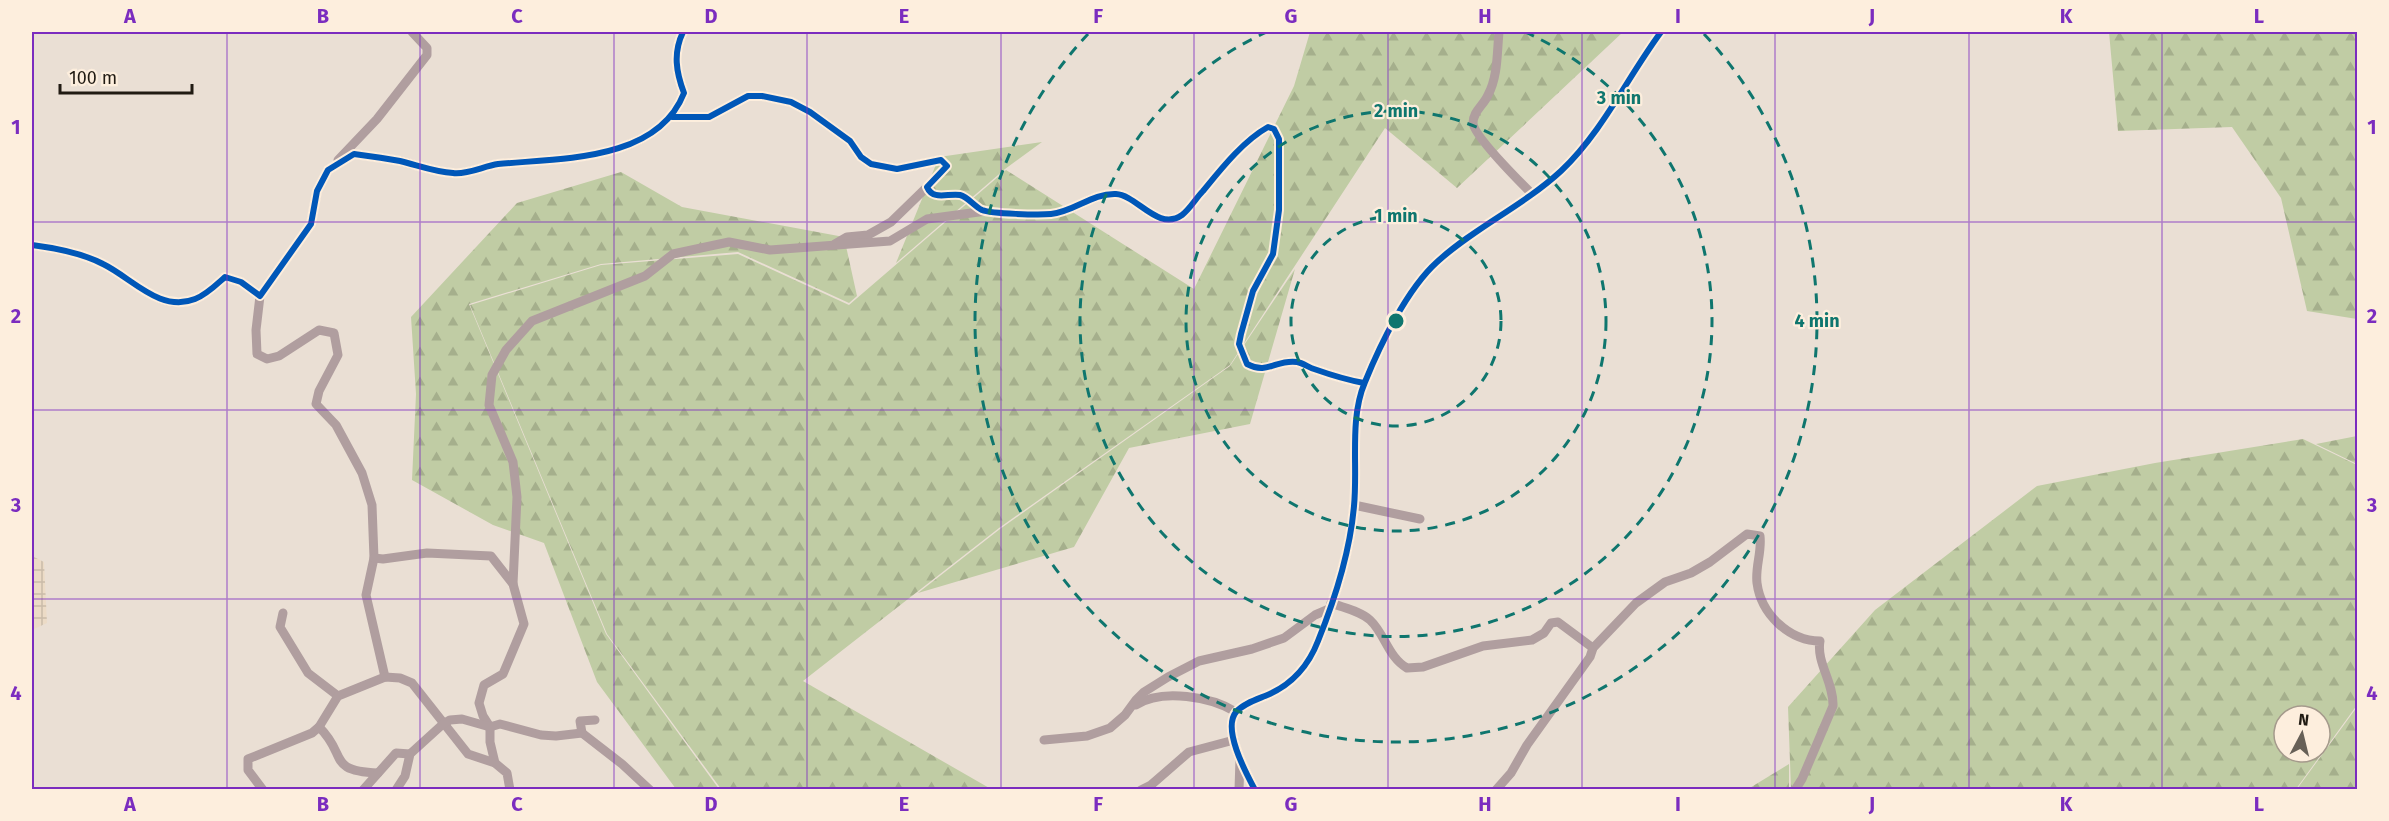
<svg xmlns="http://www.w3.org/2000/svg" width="2389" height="821" viewBox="0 0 2389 821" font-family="'Fira Sans',sans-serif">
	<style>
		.industrial { fill: url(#industrial-grid) }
		.forest { fill: url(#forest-firs); fill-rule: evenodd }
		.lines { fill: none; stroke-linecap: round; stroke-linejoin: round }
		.minor { stroke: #b09e9f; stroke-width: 9 }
		.cycleway-casing { stroke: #fdeedd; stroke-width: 10 }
		.cycleway { stroke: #0057b8; stroke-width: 6 }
		.grid { fill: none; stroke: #7b2cbf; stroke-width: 1.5; stroke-opacity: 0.55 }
		.ring { fill: none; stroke: #0f766e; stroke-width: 3; stroke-dasharray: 10 8 }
		.centre { fill: #0f766e; stroke: #fdeedd; stroke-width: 3 }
		.ring-label { font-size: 18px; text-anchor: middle; font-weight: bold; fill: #0f766e; stroke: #fdeedd; stroke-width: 4.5; stroke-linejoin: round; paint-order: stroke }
		.neatline { fill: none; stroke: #7b2cbf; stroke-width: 2 }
		.grid-label { font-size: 20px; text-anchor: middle; font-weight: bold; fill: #7b2cbf }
	</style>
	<defs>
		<pattern id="industrial-grid" width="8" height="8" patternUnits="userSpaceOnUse" patternTransform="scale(1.5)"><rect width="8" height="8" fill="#ecdbc6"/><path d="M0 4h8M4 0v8" fill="none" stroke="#cabba9"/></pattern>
		<pattern id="forest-firs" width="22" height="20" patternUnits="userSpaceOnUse" patternTransform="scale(1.5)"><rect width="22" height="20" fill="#c0cca4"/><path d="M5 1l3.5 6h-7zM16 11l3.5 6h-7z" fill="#a5af8c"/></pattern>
	</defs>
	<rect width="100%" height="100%" fill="#eadfd4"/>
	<polygon class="industrial" points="32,556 44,562 47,623 32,630"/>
	<g class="forest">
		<polygon points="1310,32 1623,32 1457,188 1385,128 1230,365 999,528 803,681 991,789 721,789 607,634 470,305 601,265 738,254 849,305 1006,170 1194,289 1294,86"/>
		<polygon points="2109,32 2357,32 2357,319 2307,311 2281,198 2232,127 2118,131"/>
		<polygon points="1042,142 1005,169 896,263 939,157"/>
		<polygon points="621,172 682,207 844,237 857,296 849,303 738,252 601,264 469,304 606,634 719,789 676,789 597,682 544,543 493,525 412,480 416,394 411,317 517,203"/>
		<polygon points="1295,269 1250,424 1129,448 1074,547 918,593 1000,529 1230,366"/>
		<polygon points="2357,436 2357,464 2316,444"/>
		<path d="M2303 439 2357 465V705L2296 789H1791L1788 707 1875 610 2037 486 2155 463ZM2284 716H2320V752H2284Z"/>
		<polygon points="2357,707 2357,789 2297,789"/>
		<polygon points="1789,764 1789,789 1748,789"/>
	</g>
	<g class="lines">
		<g class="minor">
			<path d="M1499 32C1497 52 1498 77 1488 95 1484 105 1473 111 1473 123 1474 136 1520 182 1532 194"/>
			<path d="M672 117H709L748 96H762L791 102 810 112 850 141 861 157 871 164 897 169 941 160 947 166 927 187C933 201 948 193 960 195 968 197 974 206 982 210 992 214 1039 215 1051 214 1074 212 1092 193 1116 194 1137 195 1158 232 1182 215 1190 209 1196 198 1203 191 1221 169 1243 141 1268 127L1274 129 1279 139V210L1273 254 1253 291 1241 334 1239 344 1247 364C1268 375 1276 359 1297 362 1303 363 1308 367 1314 369 1331 375 1347 380 1364 383"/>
			<polyline points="338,160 377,119 427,55 427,48 412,32"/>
			<polyline points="835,244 847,237 868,235 891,222 927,187"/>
			<path d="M32 245C55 248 82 253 103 264 132 278 160 313 195 299 206 295 216 285 225 277L241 282 260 296 311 224 317 191 328 170 354 154C369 156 384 158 400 161 417 165 435 172 453 173 467 175 484 166 498 164 560 158 657 162 684 93 676 72 673 53 683 32"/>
			<polyline points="260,296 256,330 257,354 267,359 279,356 319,330 334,333 338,355 319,391 316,404 336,425 362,473 372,505 374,558 366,595 385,677"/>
			<polyline points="1354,505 1420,519"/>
			<polyline points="374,558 383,559 427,553 491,556 513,584 524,624 503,674 484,685 479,703 483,716 490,727 490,742 495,763"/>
			<polyline points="513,584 517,497 513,462 489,405 492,375 506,350 532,321 645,276 673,254 729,242 770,250 890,241 927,219 986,211"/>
			<path d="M1331 603C1344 608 1360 611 1370 620 1385 634 1388 657 1407 668L1423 667 1483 646 1532 640 1544 633 1551 623 1558 622 1593 648"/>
			<polyline points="283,613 280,627 308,673 338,696"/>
			<path d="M1136 705C1162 688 1212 697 1236 712"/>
			<path d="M319 727C348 755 326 771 378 773"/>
			<polyline points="582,733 580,721 595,720"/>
			<polyline points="1044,740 1087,736 1110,728 1125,715 1136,700 1144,692 1168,677 1199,661 1252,649 1284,638 1315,615 1329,609"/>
			<polyline points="263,790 248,770 248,759 312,733 319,727 338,696 385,677 400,678 412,683 468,754 495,763 507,773 510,790"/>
			<polyline points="363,790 396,753 410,754"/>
			<polyline points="396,790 405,776 410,754 443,724 450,720 462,719 490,727 500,724 541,735 556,736 582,733 622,764 650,790"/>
			<polyline points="1141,790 1151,785 1189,752 1234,740"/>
			<polyline points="1239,790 1240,759"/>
			<path d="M1255 790C1246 773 1222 729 1236 712 1243 704 1255 700 1265 696 1290 686 1308 667 1318 641 1335 599 1350 552 1354 506 1358 466 1349 419 1365 382 1380 345 1407 289 1437 262 1474 228 1523 206 1561 171 1603 131 1627 78 1661 32"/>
			<path d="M1496 790 1511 773 1527 745 1590 657 1593 648 1636 603 1665 582 1691 573 1710 562 1747 534 1760 536C1762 552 1755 567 1757 583 1761 614 1789 641 1820 641 1816 662 1834 683 1833 706L1802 779 1795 790"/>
		</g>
		<defs>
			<g id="cycleway">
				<path d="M672 117H709L748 96H762L791 102 810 112 850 141 861 157 871 164 897 169 941 160 947 166 927 187C933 201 948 193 960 195 968 197 974 206 982 210 992 214 1039 215 1051 214 1074 212 1092 193 1116 194 1137 195 1158 232 1182 215 1190 209 1196 198 1203 191 1221 169 1243 141 1268 127L1274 129 1279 139V210L1273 254 1253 291 1241 334 1239 344 1247 364C1268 375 1276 359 1297 362 1303 363 1308 367 1314 369 1331 375 1347 380 1364 383"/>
				<path d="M32 245C55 248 82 253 103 264 132 278 160 313 195 299 206 295 216 285 225 277L241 282 260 296 311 224 317 191 328 170 354 154C369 156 384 158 400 161 417 165 435 172 453 173 467 175 484 166 498 164 560 158 657 162 684 93 676 72 673 53 683 32"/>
				<path d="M1255 790C1246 773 1222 729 1236 712 1243 704 1255 700 1265 696 1290 686 1308 667 1318 641 1335 599 1350 552 1354 506 1358 466 1349 419 1365 382 1380 345 1407 289 1437 262 1474 228 1523 206 1561 171 1603 131 1627 78 1661 32"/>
			</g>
		</defs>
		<use href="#cycleway" class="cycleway-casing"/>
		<use href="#cycleway" class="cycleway"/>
	</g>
	<path class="grid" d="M227 32V790M420 32V790M614 32V790M807 32V790M1001 32V790M1194 32V790M1388 32V790M1582 32V790M1775 32V790M1969 32V790M2162 32V790M32 222H2358M32 410H2358M32 599H2358"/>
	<g class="ring">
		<circle cx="1396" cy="321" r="105"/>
		<circle cx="1396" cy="321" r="210"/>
		<path d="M1525 32A316 316 0 1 1 1267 32"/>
		<path d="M1704 34A421 421 0 1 1 1088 34"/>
	</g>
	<circle cx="1396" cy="321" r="9" class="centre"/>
	<g class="ring-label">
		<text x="1619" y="104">3 min</text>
		<text x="1396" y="117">2 min</text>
		<text x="1396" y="222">1 min</text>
		<text x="1817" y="327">4 min</text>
	</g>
	<rect width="2389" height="821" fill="none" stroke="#fdeedd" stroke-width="66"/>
	<g transform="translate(2302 734) rotate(7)"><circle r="28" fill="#fdeedd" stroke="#a59a8c" stroke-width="1.5"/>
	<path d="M0-4.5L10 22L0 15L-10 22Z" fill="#676057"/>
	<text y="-9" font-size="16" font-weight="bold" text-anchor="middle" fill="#211b13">N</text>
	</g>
	<path d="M60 84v9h132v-9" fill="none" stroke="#211b13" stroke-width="3"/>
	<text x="69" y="84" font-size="18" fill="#211b13" stroke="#fdeedd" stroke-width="4.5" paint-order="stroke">100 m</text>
	<rect x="33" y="33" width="2323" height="755" class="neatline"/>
	<g class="grid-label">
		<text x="130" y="23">A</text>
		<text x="323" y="23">B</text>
		<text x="517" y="23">C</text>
		<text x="711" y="23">D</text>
		<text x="904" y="23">E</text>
		<text x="1098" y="23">F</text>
		<text x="1291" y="23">G</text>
		<text x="1485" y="23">H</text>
		<text x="1678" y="23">I</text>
		<text x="1872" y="23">J</text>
		<text x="2066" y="23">K</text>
		<text x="2259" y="23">L</text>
		<text x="16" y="134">1</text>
		<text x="2372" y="134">1</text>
		<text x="16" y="323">2</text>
		<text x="2372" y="323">2</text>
		<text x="16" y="512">3</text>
		<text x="2372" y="512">3</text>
		<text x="16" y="700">4</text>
		<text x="2372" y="700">4</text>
		<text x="130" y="811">A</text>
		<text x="323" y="811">B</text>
		<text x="517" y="811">C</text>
		<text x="711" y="811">D</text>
		<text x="904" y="811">E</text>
		<text x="1098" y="811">F</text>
		<text x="1291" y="811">G</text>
		<text x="1485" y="811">H</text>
		<text x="1678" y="811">I</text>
		<text x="1872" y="811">J</text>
		<text x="2066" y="811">K</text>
		<text x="2259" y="811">L</text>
	</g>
</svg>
